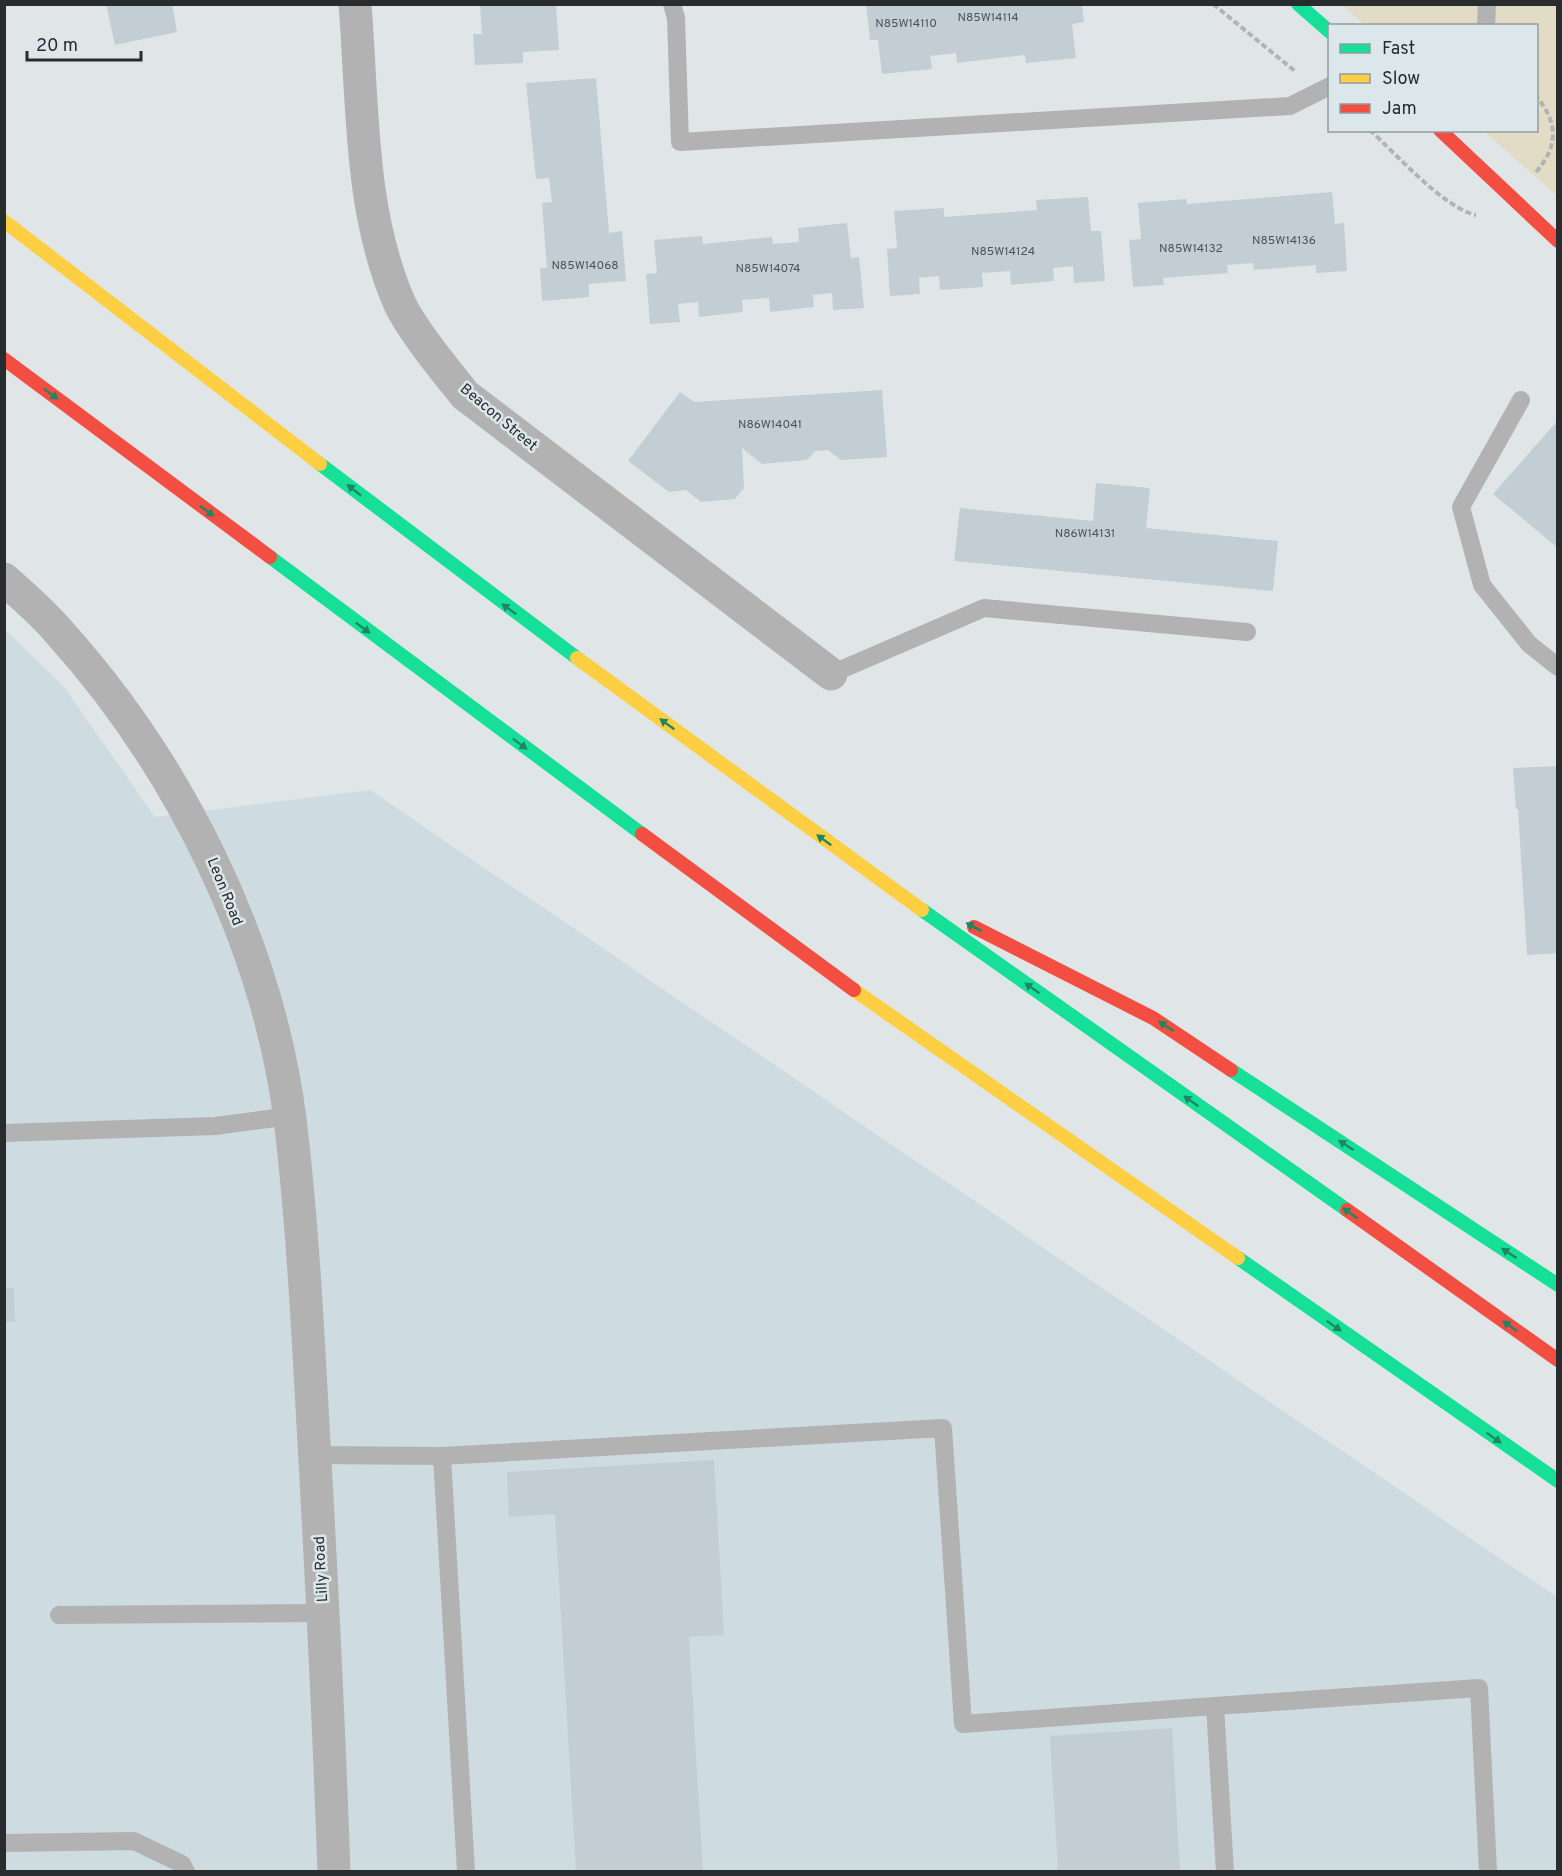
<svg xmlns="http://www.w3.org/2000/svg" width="1562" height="1876" viewBox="0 0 1562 1876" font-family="Overpass,sans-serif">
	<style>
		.built { fill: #cedbe0 }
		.green { fill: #e2dcc6 }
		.building { fill: #c2ced3 }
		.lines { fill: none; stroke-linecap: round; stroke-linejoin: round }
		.path { stroke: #b2b3b3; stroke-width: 4; stroke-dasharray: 6 3; stroke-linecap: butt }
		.lane { stroke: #b2b2b2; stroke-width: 18 }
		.street { stroke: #b2b2b2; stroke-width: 33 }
		.fast { stroke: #16e098; stroke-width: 14 }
		.slow { stroke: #ffcf43; stroke-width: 14 }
		.jam { stroke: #f24e42; stroke-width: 14 }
		.oneway { fill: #1f8662 }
		.labels { text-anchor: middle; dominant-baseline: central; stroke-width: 5; stroke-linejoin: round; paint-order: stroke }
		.number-label { font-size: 12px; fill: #4e5456 }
		.street-label { font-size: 15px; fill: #282c2d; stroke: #dce7ec }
	</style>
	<rect width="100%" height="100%" fill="#e0e6e8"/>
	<polygon class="built" points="4,628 64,687 155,817 370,790 1557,1597 1557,1871 5,1871"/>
	<polygon class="green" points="1342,5 1557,5 1557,196 1484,131 1536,130 1536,26 1365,25"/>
	<g class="building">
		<polygon points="106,4 172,4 177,32 115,45"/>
		<polygon points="480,4 556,4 559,50 523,52 523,63 475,65 473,34 482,34"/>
		<polygon points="866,4 1082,4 1084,22 1072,24 1076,58 1026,63 1025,55 957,63 956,53 930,56 932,69 882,74 878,40 870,40"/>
		<polygon points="596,78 609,233 622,231 626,281 589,284 589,297 542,301 540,268 547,268 542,203 552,202 549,178 536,179 526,83"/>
		<polygon points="1332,192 1335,224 1344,223 1347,271 1316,273 1316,265 1254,270 1253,263 1227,265 1228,273 1163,278 1164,285 1133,287 1129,240 1141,239 1138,203 1186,199 1187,204"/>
		<polygon points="1088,197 1091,231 1101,231 1105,281 1074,283 1073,266 1053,268 1054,281 1011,285 1010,271 982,273 983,287 940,290 939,276 919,278 920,294 890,296 887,249 897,248 894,211 944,208 944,217 1037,210 1036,200"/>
		<polygon points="847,223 851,258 859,257 864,308 833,310 832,293 813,295 814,307 770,312 769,298 742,300 743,312 699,317 698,302 678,304 680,322 650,324 646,274 657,273 654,240 702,236 703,244 772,237 773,244 799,242 798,228"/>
		<polygon points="882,390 887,457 841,460 828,450 815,451 807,460 762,464 742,448 744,488 735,499 701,502 686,490 669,492 628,461 680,392 694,402"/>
		<polygon points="1558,420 1558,548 1493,494"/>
		<polygon points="1096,483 1150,488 1146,528 1278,541 1273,591 954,561 960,508 1093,521"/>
		<polygon points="1558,766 1558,953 1527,955 1518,809 1516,809 1513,768"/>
		<polygon points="4,1288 14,1288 15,1322 4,1322"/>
		<polygon points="714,1460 724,1635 689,1637 703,1872 576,1872 555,1514 509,1517 507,1472"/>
		<polygon points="1172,1728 1180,1872 1058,1872 1050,1736"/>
	</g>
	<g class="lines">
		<g class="path">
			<polyline points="1213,4 1296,72"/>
			<path d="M1370 130C1395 153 1445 209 1476 215"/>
			<path d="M1536 172C1559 146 1558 122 1536 96"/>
		</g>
		<g class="lane">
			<polyline points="672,4 676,18 680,142 1290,106 1330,86"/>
			<polyline points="1486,26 1487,4"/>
			<polyline points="1521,400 1461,507 1482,585 1529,644 1558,667"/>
			<polyline points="831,674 984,608 1247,632"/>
			<polyline points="4,1133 216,1126 289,1116"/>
			<polyline points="315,1455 442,1456"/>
			<polyline points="59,1615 324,1613"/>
			<polyline points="4,1843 134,1841 182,1864 186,1872"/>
			<polyline points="466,1872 442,1456 943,1428 963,1724 1215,1706"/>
			<polyline points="1225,1872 1215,1706 1479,1688 1488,1872"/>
		</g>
		<g class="street">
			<path d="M355 4C363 103 359 210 399 302 411 329 446 371 465 395L831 674"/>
			<path d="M4 579C23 596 43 613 59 632 178 764 267 941 290 1119 303 1227 308 1335 314 1443 322 1586 329 1729 334 1872"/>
		</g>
		<g class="fast">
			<polyline points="1298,4 1330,32"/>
			<polyline points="320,464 577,658"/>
			<polyline points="270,557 642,834"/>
			<polyline points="922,910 1347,1210"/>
			<polyline points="1231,1070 1558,1285"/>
			<polyline points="1238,1258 1558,1481"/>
		</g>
		<g class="slow">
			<polyline points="4,221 320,464"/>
			<polyline points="577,658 922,910"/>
			<polyline points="854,990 1238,1258"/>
		</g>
		<g class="jam">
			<polyline points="1440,130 1558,241"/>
			<polyline points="4,359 270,557"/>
			<polyline points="642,834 854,990"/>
			<polyline points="974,927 1153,1018 1231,1070"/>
			<polyline points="1347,1210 1558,1360"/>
		</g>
	</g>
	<defs><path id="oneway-solid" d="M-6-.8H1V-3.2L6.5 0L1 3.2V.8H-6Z" transform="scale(1.5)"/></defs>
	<g class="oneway">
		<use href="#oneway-solid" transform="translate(51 394) rotate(37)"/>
		<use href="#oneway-solid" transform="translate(354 490) rotate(-142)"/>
		<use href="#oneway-solid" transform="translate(207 511) rotate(37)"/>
		<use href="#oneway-solid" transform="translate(509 609) rotate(-144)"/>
		<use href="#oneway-solid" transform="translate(363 628) rotate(37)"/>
		<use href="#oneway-solid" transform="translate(667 724) rotate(-144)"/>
		<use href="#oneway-solid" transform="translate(520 744) rotate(37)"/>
		<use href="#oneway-solid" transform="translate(824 840) rotate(-144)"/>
		<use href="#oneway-solid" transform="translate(974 927) rotate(-153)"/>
		<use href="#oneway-solid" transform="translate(1032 988) rotate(-145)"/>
		<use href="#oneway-solid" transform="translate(1166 1026) rotate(-147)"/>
		<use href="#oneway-solid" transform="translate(1191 1101) rotate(-145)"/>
		<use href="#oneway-solid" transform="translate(1346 1145) rotate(-147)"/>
		<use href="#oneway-solid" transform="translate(1350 1213) rotate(-145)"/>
		<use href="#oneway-solid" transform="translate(1509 1253) rotate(-147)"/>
		<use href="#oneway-solid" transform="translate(1334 1326) rotate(35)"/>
		<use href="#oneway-solid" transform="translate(1510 1326) rotate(-145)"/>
		<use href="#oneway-solid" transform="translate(1494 1438) rotate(35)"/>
	</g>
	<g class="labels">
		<g class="number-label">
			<text x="988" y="18">N85W14114</text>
			<text x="906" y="24">N85W14110</text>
			<text x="1284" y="241">N85W14136</text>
			<text x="1191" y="249">N85W14132</text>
			<text x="1003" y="252">N85W14124</text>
			<text x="585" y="266">N85W14068</text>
			<text x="768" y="269">N85W14074</text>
			<text x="770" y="425">N86W14041</text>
			<text x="1085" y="534">N86W14131</text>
		</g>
		<g class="street-label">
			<text transform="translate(498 418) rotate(40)">Beacon Street</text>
			<text transform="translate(224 892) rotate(68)">Leon Road</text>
			<text transform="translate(322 1569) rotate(-93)">Lilly Road</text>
		</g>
	</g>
	<rect width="1562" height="1876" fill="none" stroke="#282c2d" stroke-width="12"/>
	<rect x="1328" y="24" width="210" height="108" fill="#dce7ec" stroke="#949ca0" stroke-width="1.5"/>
	<rect x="1340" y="44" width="30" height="9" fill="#16e098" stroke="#949ca0" stroke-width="1.5"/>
	<text x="1382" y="54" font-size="18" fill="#282c2d">Fast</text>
	<rect x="1340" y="74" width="30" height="9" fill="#ffcf43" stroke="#949ca0" stroke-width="1.5"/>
	<text x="1382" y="84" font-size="18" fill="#282c2d">Slow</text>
	<rect x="1340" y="104" width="30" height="9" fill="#f24e42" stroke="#949ca0" stroke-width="1.5"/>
	<text x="1382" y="114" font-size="18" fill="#282c2d">Jam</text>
	<path d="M27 51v9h114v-9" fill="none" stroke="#282c2d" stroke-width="3"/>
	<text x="36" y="51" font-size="18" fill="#282c2d" stroke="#dce7ec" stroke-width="4.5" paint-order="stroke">20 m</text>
</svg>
